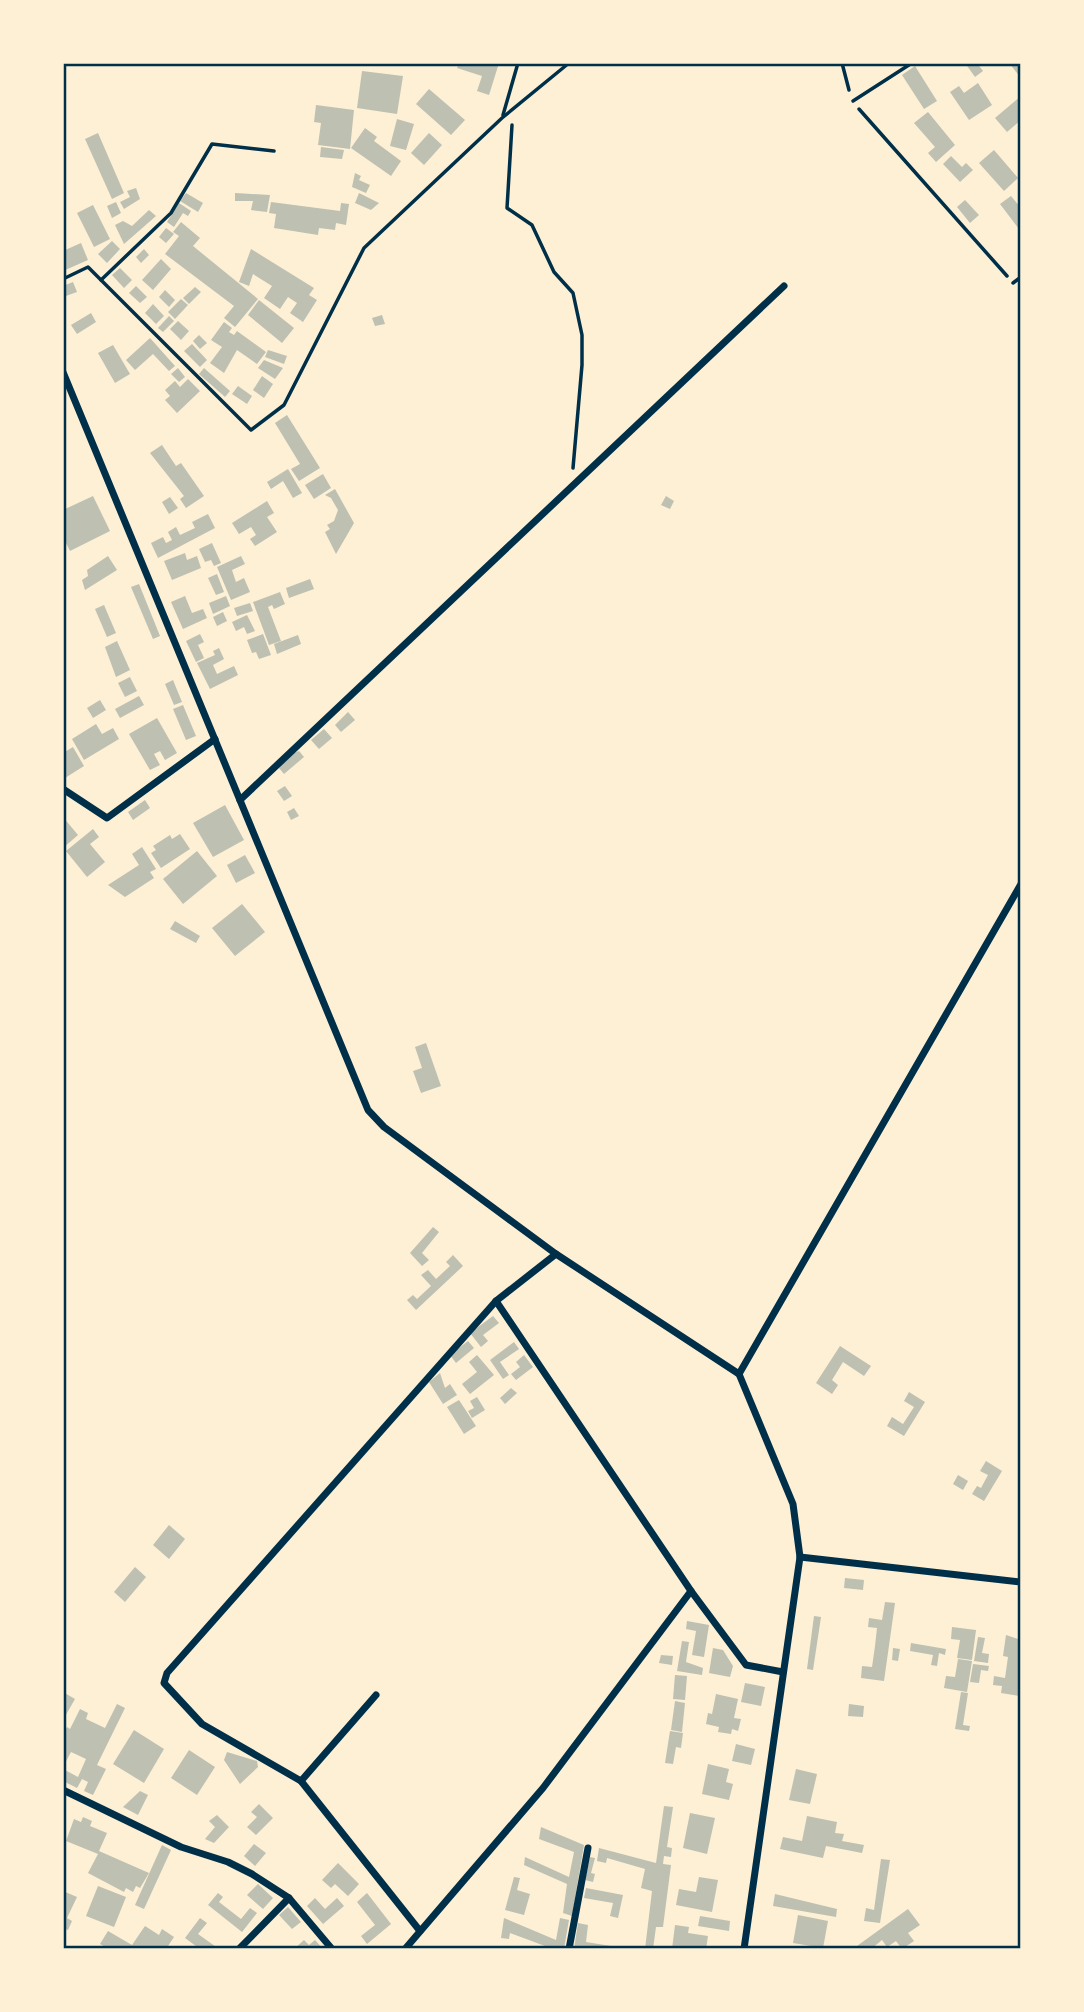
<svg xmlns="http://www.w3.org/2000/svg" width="1084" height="2012" viewBox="0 0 1084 2012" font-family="Raleway,sans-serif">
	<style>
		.building { fill: #bec0b2 }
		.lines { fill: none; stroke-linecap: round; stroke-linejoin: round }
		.path { stroke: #003049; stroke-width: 3.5 }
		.service { stroke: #003049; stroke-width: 3.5 }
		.minor { stroke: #003049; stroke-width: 7 }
		.neatline { fill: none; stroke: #003049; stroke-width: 2.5 }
	</style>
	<rect width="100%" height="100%" fill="#fdf0d5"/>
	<g class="building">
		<polygon points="459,63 499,63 489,95 477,91 482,76 457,68"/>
		<polygon points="965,63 977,63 983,71 975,77"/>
		<polygon points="1009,63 1021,63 1021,78"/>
		<polygon points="915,66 937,101 924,109 902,75"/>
		<polygon points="362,71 403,76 397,114 357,108"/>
		<polygon points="978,83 992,105 969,120 950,92 959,86 964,93"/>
		<polygon points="429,89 465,120 451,135 416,104"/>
		<polygon points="1021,96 1021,120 1007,132 995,118"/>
		<polygon points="316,105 354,110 350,149 318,145 321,123 314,122"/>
		<polygon points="928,112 955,145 936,162 928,153 935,147 914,123"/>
		<polygon points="397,119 414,124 406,150 390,146"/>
		<polygon points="365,128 377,137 374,141 401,161 391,176 351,148"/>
		<polygon points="98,133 124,193 112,199 85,139"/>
		<polygon points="429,133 442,145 424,165 411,153"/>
		<polygon points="321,147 344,150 342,159 320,157"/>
		<polygon points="994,150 1018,178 1004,191 979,163"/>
		<polygon points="951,156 962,167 966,163 973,170 960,182 943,164"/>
		<polygon points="355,173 361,176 359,180 370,185 366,193 352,187"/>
		<polygon points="136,188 140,199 124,209 120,202 130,197 127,191"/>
		<polygon points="186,193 203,203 198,212 180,201"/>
		<polygon points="235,193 270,195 267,212 251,210 253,201 235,201"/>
		<polygon points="359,193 379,203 371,210 355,203"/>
		<polygon points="1011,196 1021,208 1019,229 1000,204"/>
		<polygon points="965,200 979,215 970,223 957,207"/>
		<polygon points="116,202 121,213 112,218 107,206"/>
		<polygon points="271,202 340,211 341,203 349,204 346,225 336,223 335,230 319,228 318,235 274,228 276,214 269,213"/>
		<polygon points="179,203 191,211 188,216 183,213 174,227 167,222"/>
		<polygon points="93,205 110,239 94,247 77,213"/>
		<polygon points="149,210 156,216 124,244 115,225 123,221 132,226"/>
		<polygon points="181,222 200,238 193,246 258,299 235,327 224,318 234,306 165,254 179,236 173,232"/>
		<polygon points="166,228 174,234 166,243 159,237"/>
		<polygon points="112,241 120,249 107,263 98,254"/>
		<polygon points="81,243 88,260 63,271 63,251"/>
		<polygon points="144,249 149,255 141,263 136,257"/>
		<polygon points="251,249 314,288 309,295 317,300 303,322 290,313 297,303 288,297 280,309 264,298 272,286 253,274 249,286 239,282"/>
		<polygon points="161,259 171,269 153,290 142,280"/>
		<polygon points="120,268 132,280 124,288 112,275"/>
		<polygon points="73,282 77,292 63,297 63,286"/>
		<polygon points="136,286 147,297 140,303 129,293"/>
		<polygon points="195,287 201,292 189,304 183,298"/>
		<polygon points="165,290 175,300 169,307 159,297"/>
		<polygon points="181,299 188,305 175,319 168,312"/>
		<polygon points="259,300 294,328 282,343 248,315"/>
		<polygon points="153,304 164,316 156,324 145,313"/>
		<polygon points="91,313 96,322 77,334 71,325"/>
		<polygon points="382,315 385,324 375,326 372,318"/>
		<polygon points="169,316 174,321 163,332 158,328"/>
		<polygon points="178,321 189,331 181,340 170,329"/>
		<polygon points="224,322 232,328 229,332 234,335 237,331 266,352 257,364 237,350 224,373 210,363 222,347 211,340"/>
		<polygon points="199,335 207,343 200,349 193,341"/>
		<polygon points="150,338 175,366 169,371 153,354 135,370 126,360"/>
		<polygon points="192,344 207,360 200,367 184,351"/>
		<polygon points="113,345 130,374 115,383 98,353"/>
		<polygon points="268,350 287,356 284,364 265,357"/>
		<polygon points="264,360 283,368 275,379 258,368"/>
		<polygon points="178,368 185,377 179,382 171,374"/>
		<polygon points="204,368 230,391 225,397 199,374"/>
		<polygon points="262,376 273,384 264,398 253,390"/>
		<polygon points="188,379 200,391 177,413 165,400 170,396 165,390 175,381 180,387"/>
		<polygon points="238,386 252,396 247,404 232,394"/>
		<polygon points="287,415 320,468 299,481 291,469 300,464 275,423"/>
		<polygon points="162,445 176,466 181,463 204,496 186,508 180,499 184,496 150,453"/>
		<polygon points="288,469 302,493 293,498 283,481 271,489 267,482"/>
		<polygon points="323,474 331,488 314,499 305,485"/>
		<polygon points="335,489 354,523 336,554 325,532 330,529 327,525 334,521 338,510 331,498 325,495"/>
		<polygon points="93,496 110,531 70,551 63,537 63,510"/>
		<polygon points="666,496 674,501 670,509 661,505"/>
		<polygon points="170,497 178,508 169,514 162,502"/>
		<polygon points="267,501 274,513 267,517 277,532 255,546 250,539 256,535 251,527 239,534 232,523"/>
		<polygon points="208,514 215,528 158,558 151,543 163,537 166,543 172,540 168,532 176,527 180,535 195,528 192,522"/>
		<polygon points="212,543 221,563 214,566 211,560 205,562 199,549"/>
		<polygon points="185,553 187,560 197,556 201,568 172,580 164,561"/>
		<polygon points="108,556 117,570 85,590 82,580 88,576 87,570"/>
		<polygon points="241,556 245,564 232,570 236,582 244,578 250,592 231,600 217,567"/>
		<polygon points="217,574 224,592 216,595 208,578"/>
		<polygon points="310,579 314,589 289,598 286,588"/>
		<polygon points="139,584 160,636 153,639 131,587"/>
		<polygon points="280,592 285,604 274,609 272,605 268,607 281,641 269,645 253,602"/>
		<polygon points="185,596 192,613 203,609 207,618 183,629 171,602"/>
		<polygon points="226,596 230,606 213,614 209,603"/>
		<polygon points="250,603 253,611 237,616 234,608"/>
		<polygon points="104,605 116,633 107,637 95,609"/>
		<polygon points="223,612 227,621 217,626 213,617"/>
		<polygon points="247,615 255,631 247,634 244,627 236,631 232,622"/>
		<polygon points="200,634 204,642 198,645 204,658 196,662 186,641"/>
		<polygon points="263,634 271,655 259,659 256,652 252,653 247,640"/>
		<polygon points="298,635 301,644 277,654 274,644"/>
		<polygon points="117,641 130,670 116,677 105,647"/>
		<polygon points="219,648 224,659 213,665 217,674 234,666 238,675 210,689 197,663 215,655 213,651"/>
		<polygon points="130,677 137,691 125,697 118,683"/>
		<polygon points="173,680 182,702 174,705 165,684"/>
		<polygon points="139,696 144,705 120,718 115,709"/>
		<polygon points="100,700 106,710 93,718 87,708"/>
		<polygon points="183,705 196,736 186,740 173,709"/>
		<polygon points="348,712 355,720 341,732 335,725"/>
		<polygon points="157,718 177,753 165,760 160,751 154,754 160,765 150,770 129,734"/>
		<polygon points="96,724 102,734 113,728 119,739 84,760 72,739"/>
		<polygon points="324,729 332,738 319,749 311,740"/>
		<polygon points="73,747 84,766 65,778 63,753"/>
		<polygon points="299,751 304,757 284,774 279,768 291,754"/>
		<polygon points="285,786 292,796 284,801 277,791"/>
		<polygon points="145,800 150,808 133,820 128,812"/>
		<polygon points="225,805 244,840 213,857 193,823"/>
		<polygon points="294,808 299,816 291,820 287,812"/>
		<polygon points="63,817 78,835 63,848"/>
		<polygon points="93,829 99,837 90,844 105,862 87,877 66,851"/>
		<polygon points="180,834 190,849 161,868 151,853 156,850 153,846 170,835 172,839"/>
		<polygon points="142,847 156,869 150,872 154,878 125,897 108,885 139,865 132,854"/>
		<polygon points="197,851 217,876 183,904 163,879"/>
		<polygon points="245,855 255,873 236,883 227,865"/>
		<polygon points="242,904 265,932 235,956 212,928"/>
		<polygon points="175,921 200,936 196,943 170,929"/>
		<polygon points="426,1043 441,1086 421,1093 413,1071 422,1068 415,1047"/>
		<polygon points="433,1227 439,1232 422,1253 429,1260 422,1266 410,1253"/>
		<polygon points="453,1255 463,1266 416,1310 407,1300 413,1295 417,1299 431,1286 421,1275 428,1270 436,1279 450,1266 446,1262"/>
		<polygon points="493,1316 499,1323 483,1335 488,1341 481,1347 470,1333"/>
		<polygon points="468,1341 474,1348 456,1363 450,1355"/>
		<polygon points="514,1342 519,1349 500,1362 509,1375 503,1379 490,1360"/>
		<polygon points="840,1346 871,1366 864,1376 843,1362 832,1380 838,1385 832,1394 816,1383"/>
		<polygon points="477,1355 494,1375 470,1394 462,1384 477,1372 469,1362"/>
		<polygon points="524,1355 533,1367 516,1380 511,1374 520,1367 516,1362"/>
		<polygon points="440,1373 445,1388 450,1384 457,1395 443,1404 429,1382"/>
		<polygon points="511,1388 517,1393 505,1404 500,1398"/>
		<polygon points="909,1392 925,1402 904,1436 887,1426 892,1417 903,1424 914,1407 904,1401"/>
		<polygon points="477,1397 485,1410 472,1418 468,1411 474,1408 470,1401"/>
		<polygon points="459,1400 476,1426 464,1434 447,1407"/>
		<polygon points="986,1461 1002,1471 984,1501 972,1494 977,1486 981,1488 988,1475 980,1471"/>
		<polygon points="958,1475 968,1481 963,1490 953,1484"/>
		<polygon points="169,1525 185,1539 169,1559 153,1545"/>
		<polygon points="135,1567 146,1577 125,1602 114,1592"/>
		<polygon points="845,1578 864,1580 863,1590 844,1588"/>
		<polygon points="885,1602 895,1603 884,1681 861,1678 862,1666 872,1667 875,1646 877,1628 868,1627 869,1618 882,1620"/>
		<polygon points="814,1616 821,1617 813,1670 807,1669"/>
		<polygon points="687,1621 709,1625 704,1657 692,1655 696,1631 686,1629"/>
		<polygon points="952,1627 976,1630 972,1660 957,1658 960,1640 951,1639"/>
		<polygon points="1006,1635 1021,1640 1019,1696 1001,1693 1002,1686 993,1685 994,1676 1005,1678 1008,1657 1003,1656"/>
		<polygon points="978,1637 985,1638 982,1653 989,1654 988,1663 974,1661"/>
		<polygon points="682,1641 689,1642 686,1662 703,1668 702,1675 677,1671"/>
		<polygon points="911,1643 946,1649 945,1655 939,1653 937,1666 931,1665 933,1655 910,1651"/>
		<polygon points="713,1648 723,1650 733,1666 730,1677 709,1673"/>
		<polygon points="893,1648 900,1649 898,1661 892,1660"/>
		<polygon points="661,1655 673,1656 672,1665 659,1663"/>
		<polygon points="958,1659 972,1661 967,1692 944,1688 946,1676 955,1677"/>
		<polygon points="973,1664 989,1666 988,1671 981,1670 979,1683 970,1682"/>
		<polygon points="675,1675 687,1676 685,1700 673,1699"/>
		<polygon points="745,1683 765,1687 761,1706 741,1702"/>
		<polygon points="63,1692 75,1699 63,1720"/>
		<polygon points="961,1692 968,1693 963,1725 970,1726 969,1731 955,1729"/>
		<polygon points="716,1694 738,1699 734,1718 741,1719 738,1731 732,1729 731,1734 718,1732 719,1727 706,1724 708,1713 712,1714"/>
		<polygon points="675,1701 685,1703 682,1732 671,1730"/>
		<polygon points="117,1704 125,1708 97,1765 106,1769 93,1795 84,1791 88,1782 82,1779 77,1788 63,1781 63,1769 78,1777 86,1759 71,1752 63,1767 63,1734 67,1727 70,1729 80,1709 88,1713 86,1719 105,1728"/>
		<polygon points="849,1704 864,1706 863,1717 848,1716"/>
		<polygon points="134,1730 164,1749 144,1783 113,1764"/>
		<polygon points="670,1731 683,1733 681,1748 676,1747 673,1764 665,1763"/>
		<polygon points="736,1744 755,1749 751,1765 732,1761"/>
		<polygon points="189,1750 215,1767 197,1795 171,1778"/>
		<polygon points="227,1752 257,1761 258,1767 240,1784 224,1760"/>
		<polygon points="708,1764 729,1769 726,1782 733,1784 729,1800 702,1794"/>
		<polygon points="796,1769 817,1774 810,1804 789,1800"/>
		<polygon points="140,1791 148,1795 138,1815 123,1807"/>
		<polygon points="259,1804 273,1818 256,1835 247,1827 257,1817 251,1812"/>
		<polygon points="664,1806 673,1807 667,1847 672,1848 671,1857 664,1856 663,1864 671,1865 663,1927 656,1927 653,1949 645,1949 652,1891 641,1888 645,1869 607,1858 606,1863 597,1861 599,1848 656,1863"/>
		<polygon points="690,1813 715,1818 707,1854 683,1848"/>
		<polygon points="217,1815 229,1827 214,1843 205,1839 215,1827 209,1821"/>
		<polygon points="807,1816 837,1822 835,1833 844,1834 842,1841 864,1845 862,1853 826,1846 823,1858 780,1849 783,1837 802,1841"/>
		<polygon points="83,1817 92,1821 90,1826 107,1833 99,1851 149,1873 140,1888 136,1886 133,1892 126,1888 124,1892 88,1873 98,1854 66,1841 74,1819 81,1822"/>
		<polygon points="541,1827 584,1845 572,1916 563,1913 567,1884 524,1865 525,1857 569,1877 574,1852 539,1839"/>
		<polygon points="254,1844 266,1853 255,1866 244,1856"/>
		<polygon points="162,1845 171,1850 144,1909 135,1905"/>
		<polygon points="590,1857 595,1858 591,1873 595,1874 593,1882 585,1880"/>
		<polygon points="881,1859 890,1860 880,1923 864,1921 866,1908 874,1910"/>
		<polygon points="338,1863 359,1884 348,1896 335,1884 331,1888 322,1880"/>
		<polygon points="514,1877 520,1878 517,1890 530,1894 524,1915 505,1910"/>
		<polygon points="699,1877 718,1880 712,1912 676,1905 679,1889 696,1892"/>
		<polygon points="258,1884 273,1898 263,1909 247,1895"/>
		<polygon points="98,1886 126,1897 114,1927 86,1916"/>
		<polygon points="586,1888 623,1895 618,1918 610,1916 613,1903 584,1898"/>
		<polygon points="63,1891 77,1897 67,1918 72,1921 68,1930 63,1928"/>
		<polygon points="218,1893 223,1897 219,1902 241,1919 250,1908 257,1913 242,1932 208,1905"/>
		<polygon points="367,1893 391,1924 367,1944 361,1936 375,1925 357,1902"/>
		<polygon points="775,1894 837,1909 836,1917 773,1906"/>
		<polygon points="315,1898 325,1909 337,1898 344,1906 323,1924 307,1906"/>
		<polygon points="288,1907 301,1922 292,1929 279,1915"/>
		<polygon points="908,1909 920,1925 908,1933 914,1941 902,1949 896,1941 887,1947 882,1940 871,1949 859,1949 857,1946"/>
		<polygon points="798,1915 828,1921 823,1948 793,1943"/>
		<polygon points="700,1916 730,1921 729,1931 698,1926"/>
		<polygon points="200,1918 207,1923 198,1934 219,1949 200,1949 185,1938"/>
		<polygon points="504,1918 556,1940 560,1918 569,1920 564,1949 553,1949 510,1933 509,1939 501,1938"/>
		<polygon points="578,1923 588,1925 586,1942 611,1946 610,1949 574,1949"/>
		<polygon points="675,1925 689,1927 688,1933 708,1936 706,1949 672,1949"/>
		<polygon points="145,1926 159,1935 162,1929 174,1937 166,1949 109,1949 100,1944 108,1931 132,1945"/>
		<polygon points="304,1940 309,1945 315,1940 323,1949 294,1949"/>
	</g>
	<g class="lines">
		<g class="path">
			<polyline points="842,63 849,90"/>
			<polyline points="859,109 1007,276"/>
			<polyline points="512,125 507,208 532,225 554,272 573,293 582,335 582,365 573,468"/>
		</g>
		<g class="service">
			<polyline points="853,101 912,63"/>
			<polyline points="503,115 518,63"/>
			<polyline points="63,279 88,267 251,430 284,405 364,248 502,118 569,63"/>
			<polyline points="101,280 171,213 212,144 274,151"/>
			<polyline points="1013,283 1021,277"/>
		</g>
		<g class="minor">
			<polyline points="63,372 368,1110 384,1127 556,1254 739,1374 793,1504 800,1557 744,1949"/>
			<polyline points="63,789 107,818 215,739"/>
			<polyline points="240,800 784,286"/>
			<polyline points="496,1301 691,1591 746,1665 783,1672"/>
			<polyline points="739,1374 1021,884"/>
			<polyline points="800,1557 1021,1582"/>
			<polyline points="301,1781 376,1695"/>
			<polyline points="63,1790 181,1847 228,1862 252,1874 289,1898 332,1949"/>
			<polyline points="420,1931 301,1781 202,1724 164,1683 167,1673 496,1301 556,1254"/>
			<polyline points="239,1949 289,1898"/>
			<polyline points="405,1949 543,1788 691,1591"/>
			<polyline points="569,1949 588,1848"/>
		</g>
	</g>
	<rect width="1084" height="2012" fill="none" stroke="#fdf0d5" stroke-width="130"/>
	<rect x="65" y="65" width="954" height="1882" class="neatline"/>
</svg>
